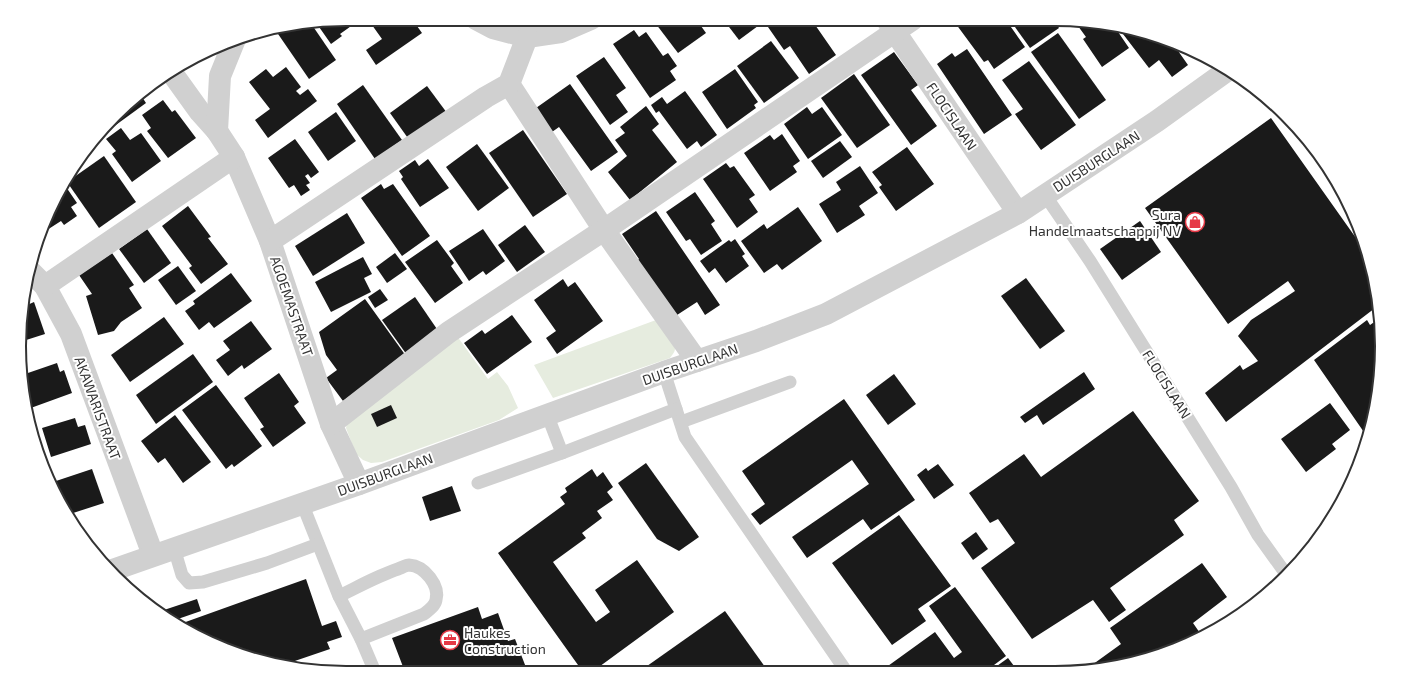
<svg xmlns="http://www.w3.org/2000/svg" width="1401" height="692" viewBox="0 0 1401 692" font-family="'Exo 2',sans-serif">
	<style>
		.green { fill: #e6ecdf }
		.building { fill: #1a1a1a }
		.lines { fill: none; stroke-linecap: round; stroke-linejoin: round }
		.service { stroke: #d0d0d0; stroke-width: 13 }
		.minor { stroke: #d0d0d0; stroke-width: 22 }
		.tertiary { stroke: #d0d0d0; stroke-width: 22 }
		.labels { text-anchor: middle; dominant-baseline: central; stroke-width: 4; stroke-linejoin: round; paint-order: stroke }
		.street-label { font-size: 14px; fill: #333; stroke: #fff }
		.poi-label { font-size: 14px; fill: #333; stroke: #fff; text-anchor: end }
		.rim { fill: none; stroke: #333; stroke-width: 2 }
	</style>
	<rect width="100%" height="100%" fill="#fff"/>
	<g class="green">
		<path d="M656 320C661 326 674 342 675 349 675 352 672 355 670 358L553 398 534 365Z"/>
		<polygon points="457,336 488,379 497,372 508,386 518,408 499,420 382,462 371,463 363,460 356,454 346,428 347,422"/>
	</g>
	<g class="building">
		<polygon points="346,19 361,19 340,34 342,36 331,44 317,24"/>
		<polygon points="381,19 412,19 422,33 376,65 366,50 382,39 372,25"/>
		<polygon points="663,19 696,19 706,33 678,53 656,24"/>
		<polygon points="714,19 727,19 718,25"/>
		<polygon points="732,19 759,19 762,23 739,40 726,23"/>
		<polygon points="778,19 811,19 836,55 809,74 790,46 784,50 768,27"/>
		<polygon points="825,19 836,19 829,25"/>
		<polygon points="953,20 1006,20 1025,47 994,69 988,60 984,62"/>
		<polygon points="1010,20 1054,20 1059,28 1030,48"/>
		<polygon points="1085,21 1094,23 1097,28 1103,24 1114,26 1129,48 1102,67 1083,39 1086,37 1078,26"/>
		<polygon points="312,25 336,60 309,79 276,31"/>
		<polygon points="1130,29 1139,30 1176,44 1178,47 1176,48 1188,65 1172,77 1159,60 1149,68 1123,34"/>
		<polygon points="634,30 639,37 646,32 663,56 668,53 677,66 670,71 676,80 650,98 613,44"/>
		<polygon points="1058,33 1106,100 1079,119 1031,52"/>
		<polygon points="771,41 799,78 764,103 737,66"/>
		<polygon points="967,49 1012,115 984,134 937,64 952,53 955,57"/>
		<polygon points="894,52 918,85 911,90 937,126 911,145 861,75"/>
		<polygon points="604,57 626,88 616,95 628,112 610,125 576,76"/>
		<polygon points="1029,61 1076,125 1041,150 1015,114 1023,109 1002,80"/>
		<polygon points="286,67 301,87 296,91 300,95 308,89 317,101 268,138 255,120 270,109 249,82 266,69 273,77"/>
		<polygon points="735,69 758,102 754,105 756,108 727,129 702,92"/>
		<polygon points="854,74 890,125 857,148 821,98"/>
		<polygon points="570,84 618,152 591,171 559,127 552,132 536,108"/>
		<polygon points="363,85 402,140 375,159 337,104"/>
		<polygon points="427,86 447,113 410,141 390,113"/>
		<polygon points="685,91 717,135 701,147 697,141 687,149 659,111 656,113 651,105 662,97 667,104"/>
		<polygon points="140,94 146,103 109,130 108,128"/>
		<polygon points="163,100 172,112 175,110 196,138 168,158 147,131 151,128 142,115"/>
		<polygon points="646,106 659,124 652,130 677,162 630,200 608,172 627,156 615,140 625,133 620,127"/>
		<polygon points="807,107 812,114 822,107 842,135 808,159 784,124"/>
		<polygon points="336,112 356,141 328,161 308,132"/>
		<polygon points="1271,118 1368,255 1379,305 1226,422 1205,393 1240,365 1243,370 1258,361 1238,336 1251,320 1295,291 1288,281 1228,324 1145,208"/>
		<polygon points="121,128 130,140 141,133 161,161 132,182 112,154 116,151 106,139"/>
		<polygon points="523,130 567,194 533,217 489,153"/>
		<polygon points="782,134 800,161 793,166 797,172 770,191 744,153 770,135 774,140"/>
		<polygon points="295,139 319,172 311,178 308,174 305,176 310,183 306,185 310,190 301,196 294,185 289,188 268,158"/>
		<polygon points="840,141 852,157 823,178 811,161"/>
		<polygon points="477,144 509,188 478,211 446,167"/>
		<polygon points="907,147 934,184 896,211 879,187 882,185 872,172"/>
		<polygon points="104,156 136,202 99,228 67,182"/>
		<polygon points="428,159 449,188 420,207 401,179 403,177 399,171 415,160 419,166"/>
		<polygon points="726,163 730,168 734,166 755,195 749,199 758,212 737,228 703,179"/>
		<polygon points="860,166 878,193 859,206 865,215 837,233 819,204 841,190 836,182"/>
		<polygon points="64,184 77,203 71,207 77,216 64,225 61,221 47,230 43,224 44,221"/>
		<polygon points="381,184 384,189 393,184 430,236 402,256 361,198"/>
		<polygon points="695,192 715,221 711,224 722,241 701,255 690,239 686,241 666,212"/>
		<polygon points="188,206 211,237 208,238 228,264 201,284 189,268 192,266 162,226"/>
		<polygon points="798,207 822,241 782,270 777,264 764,273 741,241 764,224 767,229"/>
		<polygon points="656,211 720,305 705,315 697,302 677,315 637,261 639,259 622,234"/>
		<polygon points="347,213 365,243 313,276 295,246"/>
		<polygon points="1140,221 1161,252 1122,280 1100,249"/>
		<polygon points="525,225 545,252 517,272 498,245"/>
		<polygon points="147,229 171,263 144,283 119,249"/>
		<polygon points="483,229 505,261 486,275 483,271 469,281 449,251"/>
		<polygon points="735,239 745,254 742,256 749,266 726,283 715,268 709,273 700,261 729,240 731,242"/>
		<polygon points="437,240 454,263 451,266 463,283 435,303 405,262"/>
		<polygon points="112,253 134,285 129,288 142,308 121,322 114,331 98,335 86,296 92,294 79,275"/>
		<polygon points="395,253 407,269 387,283 376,267"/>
		<polygon points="363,257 372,274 364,278 371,292 331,312 315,282"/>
		<polygon points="178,266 196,291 176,305 158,280"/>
		<polygon points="231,273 252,301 214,328 209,322 199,330 185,311 195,304 193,301"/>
		<polygon points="1026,278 1065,331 1040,349 1001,296"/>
		<polygon points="563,279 568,287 575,282 603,321 557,354 546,338 556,331 534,300"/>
		<polygon points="380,289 388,300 375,308 368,297"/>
		<polygon points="415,297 439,332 407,355 382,320"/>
		<polygon points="365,299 406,356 343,401 326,378 337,370 326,355 319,332"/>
		<polygon points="34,302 45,334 23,341 25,306"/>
		<polygon points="512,315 532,342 487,374 464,343 482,330 485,334"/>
		<polygon points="164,317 184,344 130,382 111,355"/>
		<polygon points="1380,318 1381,367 1371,430 1368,438 1314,360 1367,320 1370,325"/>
		<polygon points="251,321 272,349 244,369 242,365 228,376 216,360 230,350 223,341"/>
		<polygon points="193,354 213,382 156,424 136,395"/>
		<polygon points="57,363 60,372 64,370 72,393 28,409 22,388 22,367 25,374"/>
		<polygon points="1084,372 1095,389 1043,425 1037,415 1025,423 1020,417"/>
		<polygon points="279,373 299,402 294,406 306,423 273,447 260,429 264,427 244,398"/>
		<polygon points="894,374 916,404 888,425 866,395"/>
		<polygon points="216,385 262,446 234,467 232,464 226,469 182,410"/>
		<polygon points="844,399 915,500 871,530 863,519 807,558 792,537 869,484 852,460 760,525 751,514 765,504 742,471"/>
		<polygon points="1330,403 1350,430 1332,444 1336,449 1306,472 1281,439"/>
		<polygon points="391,405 397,418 377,427 371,414"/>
		<polygon points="1133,411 1199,501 1174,520 1184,535 1110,588 1126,610 1109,622 1093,600 1032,639 981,568 1015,543 998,519 990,523 969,493 1024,454 1041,477"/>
		<polygon points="175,415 211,462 183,483 165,458 158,463 141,441"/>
		<polygon points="75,418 78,427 85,425 91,444 51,457 42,428"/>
		<polygon points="646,463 699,537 679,551 657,539 618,483"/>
		<polygon points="938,464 954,485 934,499 917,475 926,468 928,471"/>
		<polygon points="92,469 104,503 70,514 53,490 50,483"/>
		<polygon points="592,469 597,477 603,472 613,487 607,492 613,500 597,511 602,518 582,533 586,538 553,562 596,622 610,612 595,590 637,560 674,612 592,672 583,672 498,553 565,504 560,497 567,492 565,488"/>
		<polygon points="452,486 461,511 430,521 422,497"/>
		<polygon points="899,515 951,586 918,609 926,621 892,645 832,563"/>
		<polygon points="976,532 988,549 973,560 961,543"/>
		<polygon points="1202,563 1227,597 1193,623 1202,636 1180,648 1097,670 1085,670 1121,644 1110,628"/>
		<polygon points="306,579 322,626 336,621 342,637 327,642 330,649 283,665 262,662 202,639 180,624"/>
		<polygon points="955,587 1006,656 986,671 881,671 935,632 954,658 962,652 929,606"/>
		<polygon points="197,599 201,611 175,620 161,611"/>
		<polygon points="478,607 482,619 498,613 508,641 515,639 527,670 524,672 405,672 392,638"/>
		<polygon points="725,611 768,671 640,671"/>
		<polygon points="1008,658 1017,670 990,671"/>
	</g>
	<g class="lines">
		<g class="service">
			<polyline points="1045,195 1090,261 1231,487 1258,535 1286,574"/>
			<polyline points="664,372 685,437 846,671"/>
			<polyline points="547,414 562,453"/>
			<polyline points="681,422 790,382"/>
			<polyline points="478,483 562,453 676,409"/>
			<polyline points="302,503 339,596 361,639 375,672"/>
			<polyline points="174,548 182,575 189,583 203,582 267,563 318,544"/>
			<path d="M339 596C358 587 377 576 398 569 401 568 406 565 409 565 425 566 440 586 436 600 435 606 429 610 424 614L361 639"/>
		</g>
		<g class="minor">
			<polyline points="476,19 493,28 527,37 561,32 591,19"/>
			<polyline points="887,20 1018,213"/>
			<polyline points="172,73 200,112 217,131 234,157 270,241 331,424 359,484"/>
			<polyline points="509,84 604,230 697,361"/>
			<polyline points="217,131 220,76 235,39"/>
			<polyline points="270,241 486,97 509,84 527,37"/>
			<polyline points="29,270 45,286 71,334 153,555"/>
			<polyline points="45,286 234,157"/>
			<polyline points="331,424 449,332 604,230 912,20"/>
		</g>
		<polyline class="tertiary" points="110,571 359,484 664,372 756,341 826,314 1018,213 1157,121 1228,70"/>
	</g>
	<defs>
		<symbol id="shop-ring" viewBox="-11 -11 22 22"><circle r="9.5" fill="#fff" stroke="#e63946" stroke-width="1.5"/><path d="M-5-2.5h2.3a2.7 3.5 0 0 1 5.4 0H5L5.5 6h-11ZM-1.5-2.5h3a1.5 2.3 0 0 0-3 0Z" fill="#e63946"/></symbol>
		<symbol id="office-ring" viewBox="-11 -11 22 22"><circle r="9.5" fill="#fff" stroke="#e63946" stroke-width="1.5"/><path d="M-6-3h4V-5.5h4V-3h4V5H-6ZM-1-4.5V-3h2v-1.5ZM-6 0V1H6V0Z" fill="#e63946"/></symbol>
	</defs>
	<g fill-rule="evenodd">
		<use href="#shop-ring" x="1184" y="211" width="22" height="22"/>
		<use href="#office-ring" x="439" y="629" width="22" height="22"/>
	</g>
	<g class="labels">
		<g class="street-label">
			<text transform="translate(952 116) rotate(56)">FLOCISLAAN</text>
			<text transform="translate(1096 161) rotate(-33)">DUISBURGLAAN</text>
			<text transform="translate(292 306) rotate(71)">AGOEMASTRAAT</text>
			<text transform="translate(690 364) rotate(-19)">DUISBURGLAAN</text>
			<text transform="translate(1167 384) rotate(58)">FLOCISLAAN</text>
			<text transform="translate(98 408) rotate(70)">AKAWARISTRAAT</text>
			<text transform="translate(385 474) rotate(-20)">DUISBURGLAAN</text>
		</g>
		<g class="poi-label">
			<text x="1181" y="214">Sura<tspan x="1181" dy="16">Handelmaatschappij NV</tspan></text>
			<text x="464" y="632" text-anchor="start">Haukes<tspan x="464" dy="16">Construction</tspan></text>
		</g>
	</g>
	<path d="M0 0H1401V692H0ZM346 26H1055A320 320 0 0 1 1375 346V346A320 320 0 0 1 1055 666H346A320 320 0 0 1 26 346V346A320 320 0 0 1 346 26Z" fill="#fff" fill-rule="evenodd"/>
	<path class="rim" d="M346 26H1055A320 320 0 0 1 1375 346V346A320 320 0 0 1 1055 666H346A320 320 0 0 1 26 346V346A320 320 0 0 1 346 26Z"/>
</svg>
